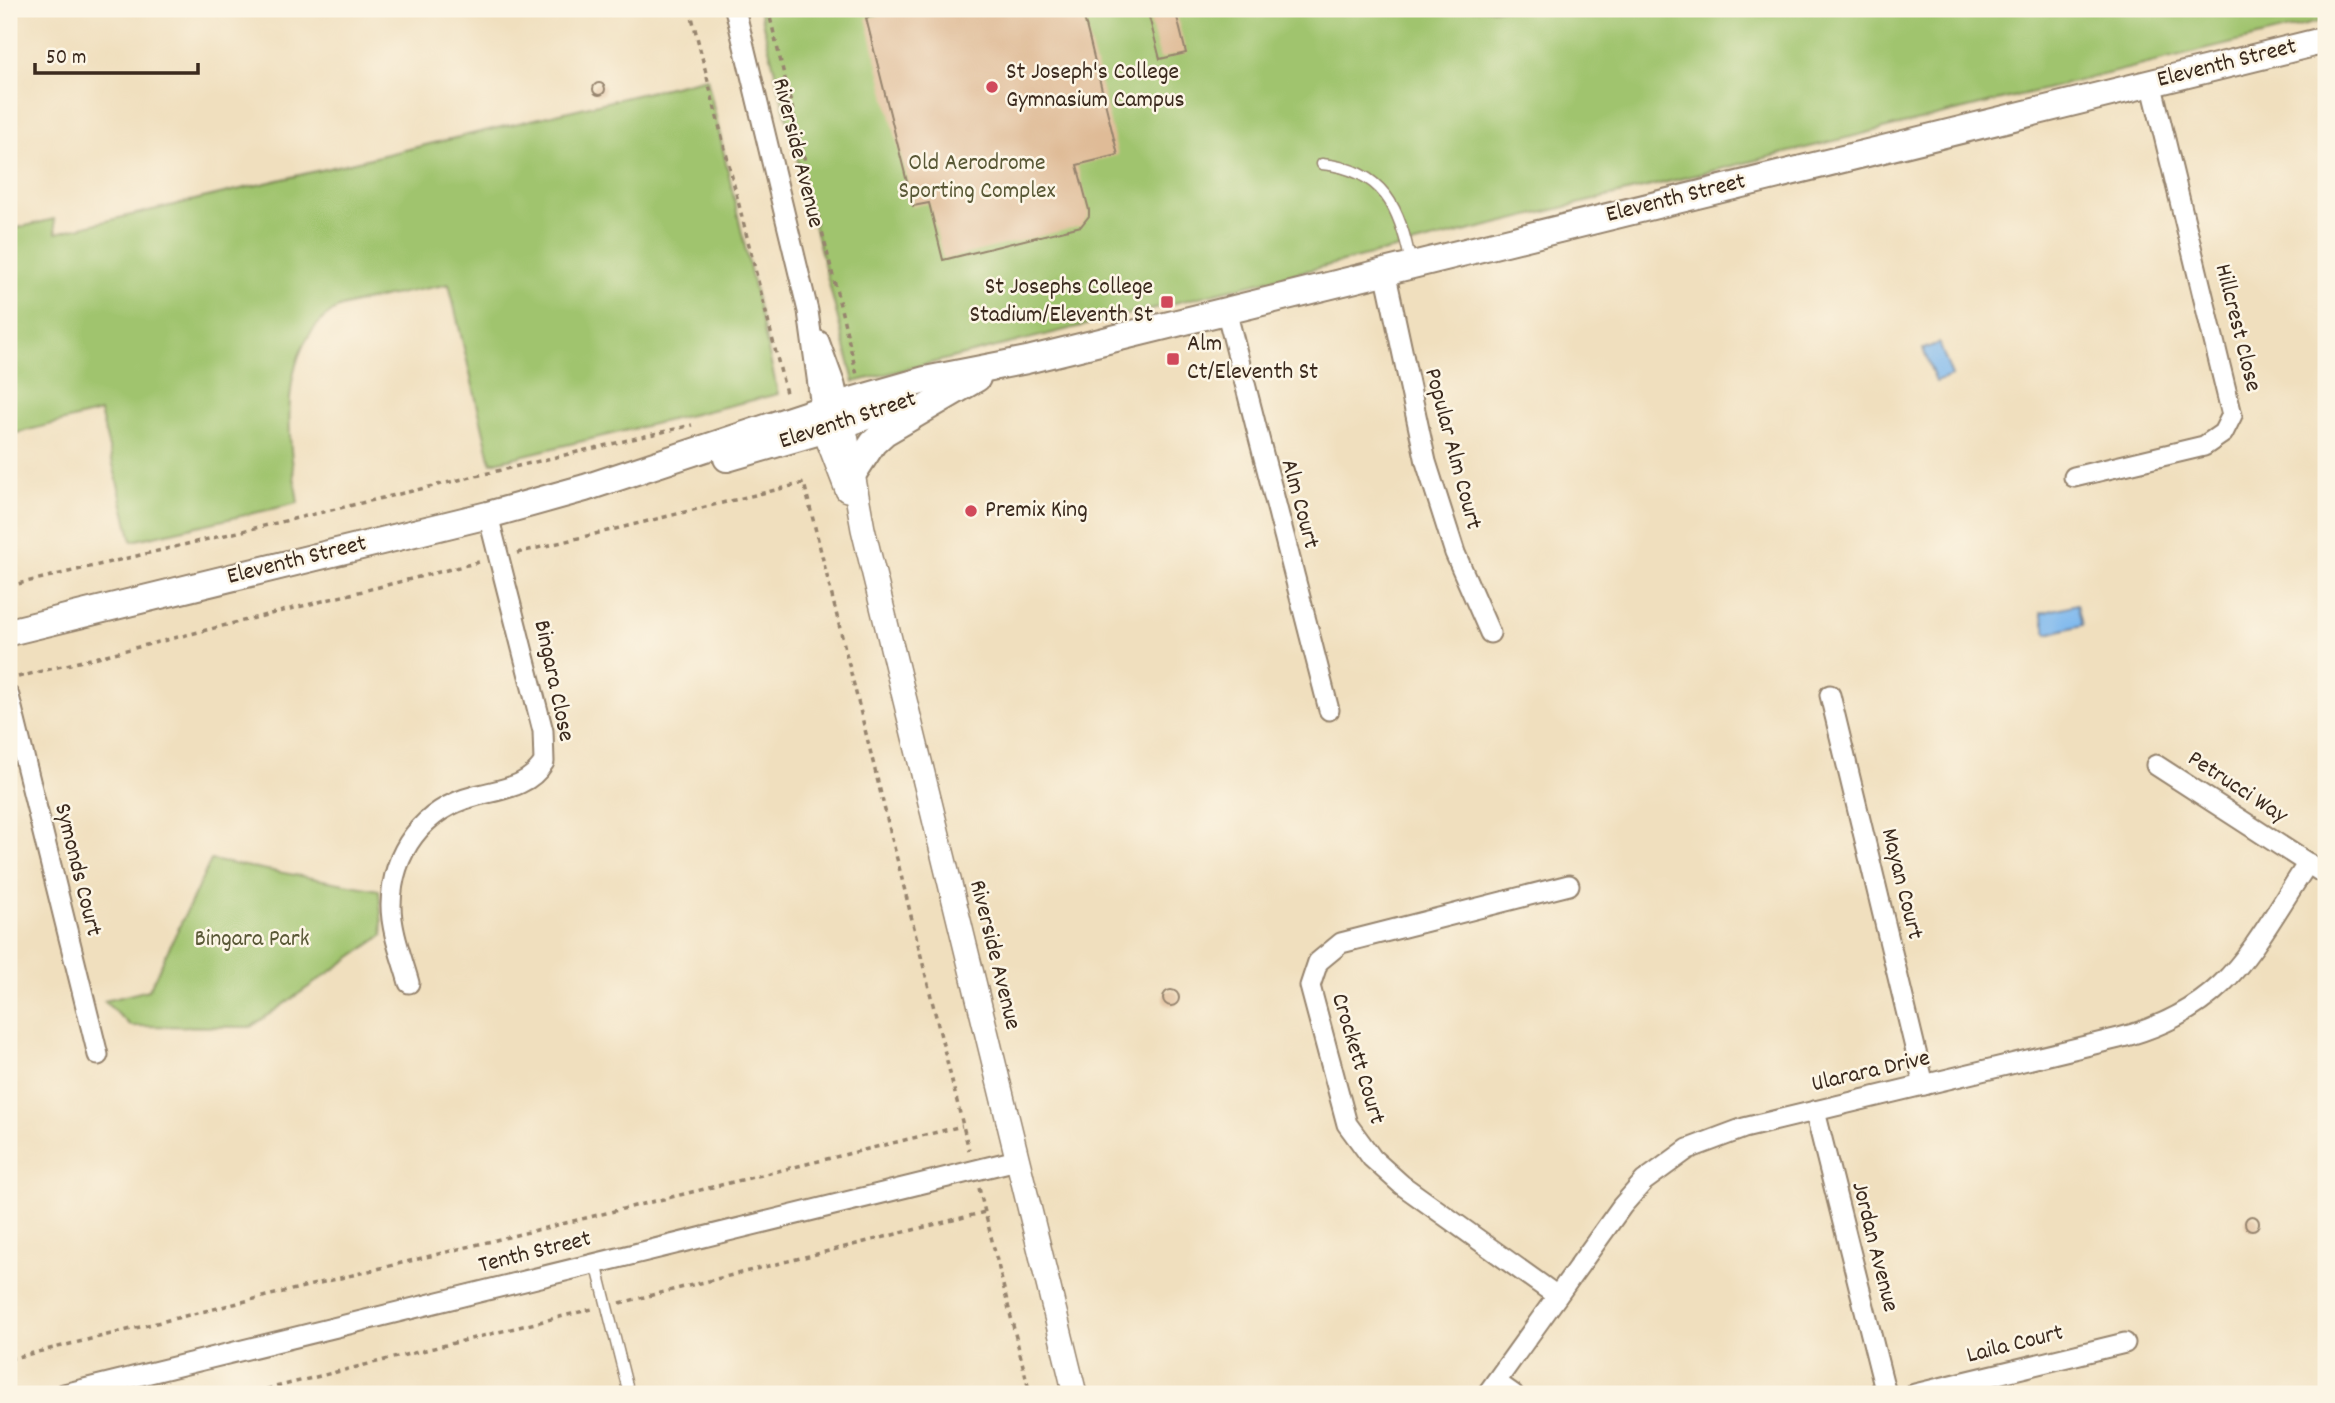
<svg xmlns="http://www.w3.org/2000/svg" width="2335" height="1403" viewBox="0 0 2335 1403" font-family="Dekko,sans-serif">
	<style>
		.green { fill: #a0c46e; stroke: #6e7746; stroke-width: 2 }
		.water { fill: #7cb7ee; stroke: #5c7086; stroke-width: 2 }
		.building { fill: #dfbb97 }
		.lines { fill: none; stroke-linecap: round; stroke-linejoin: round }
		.service-casing { stroke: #96846e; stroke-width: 13 }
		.minor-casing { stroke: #96846e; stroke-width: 23 }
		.tertiary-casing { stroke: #96846e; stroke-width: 26 }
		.secondary-casing { stroke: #96846e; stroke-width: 30 }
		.path { stroke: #96846e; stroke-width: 3.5; stroke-dasharray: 5 5; stroke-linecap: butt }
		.service { stroke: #fff; stroke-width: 10 }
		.minor { stroke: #fff; stroke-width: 19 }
		.tertiary { stroke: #fff; stroke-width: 23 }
		.secondary { stroke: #fff; stroke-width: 26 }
		.poi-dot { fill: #d1495b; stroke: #fcf5e5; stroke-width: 2.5 }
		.labels { text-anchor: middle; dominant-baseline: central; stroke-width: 5; stroke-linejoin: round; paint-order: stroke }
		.street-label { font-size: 24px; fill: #3b2a1e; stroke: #fcf5e5 }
		.poi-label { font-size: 24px; fill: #3b2a1e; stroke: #fcf5e5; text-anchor: start }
		.park-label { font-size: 24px; fill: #595836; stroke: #fcf5e5 }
	</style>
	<rect width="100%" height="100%" fill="#fcf5e5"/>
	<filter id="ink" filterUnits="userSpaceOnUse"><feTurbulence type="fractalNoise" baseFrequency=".0143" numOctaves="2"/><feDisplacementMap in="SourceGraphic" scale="14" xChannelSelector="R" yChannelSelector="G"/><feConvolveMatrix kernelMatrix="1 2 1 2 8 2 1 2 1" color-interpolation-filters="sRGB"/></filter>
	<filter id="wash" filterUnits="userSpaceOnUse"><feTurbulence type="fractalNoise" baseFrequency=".00686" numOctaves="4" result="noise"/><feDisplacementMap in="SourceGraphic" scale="28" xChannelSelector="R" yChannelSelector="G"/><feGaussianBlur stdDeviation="1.57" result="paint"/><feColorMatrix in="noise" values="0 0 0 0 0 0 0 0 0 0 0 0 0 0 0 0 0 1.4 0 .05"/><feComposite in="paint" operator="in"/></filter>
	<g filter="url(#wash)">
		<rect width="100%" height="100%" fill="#f0dfbe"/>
		<g class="green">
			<polygon points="759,9 2326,9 2326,20 854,382"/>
			<path d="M707 78 778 394 491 463 449 284C428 289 345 302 333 311 274 351 289 443 298 503L132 541 100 412 9 435V230L54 219 56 233Z"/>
			<polygon points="211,860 379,890 383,935 251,1027 131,1026 104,1001 149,990"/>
		</g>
		<g class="water">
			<polygon points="1939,343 1952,376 1936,382 1923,349"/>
			<polygon points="2077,604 2082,625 2047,634 2041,613"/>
		</g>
		<g id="blocks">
			<g class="building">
				<polygon points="907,9 1082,9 1118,155 1077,165 1089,210 1089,216 1081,226 943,260 929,203 913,206 866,18"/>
				<polygon points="1164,9 1175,9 1186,53 1160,59 1148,13"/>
				<circle cx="599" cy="89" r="6"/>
				<circle cx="1171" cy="998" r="8"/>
				<circle cx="2252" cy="1223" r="7"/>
			</g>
		</g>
	</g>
	<g filter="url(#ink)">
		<use href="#blocks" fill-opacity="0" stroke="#96846e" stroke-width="2"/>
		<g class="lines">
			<defs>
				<g id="service">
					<path d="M1322 164C1384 170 1400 208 1411 264"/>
					<polyline points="596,1263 629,1394"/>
				</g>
				<g id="minor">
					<polyline points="735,9 808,311 823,422"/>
					<polyline points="1385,271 1426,462 1455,553 1490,633"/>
					<polyline points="1226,310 1329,710"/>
					<polyline points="819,341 835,385 842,416"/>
					<polyline points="2074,477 2204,446 2223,433 2232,415 2151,82"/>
					<polyline points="1830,695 1924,1085"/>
					<polyline points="9,696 98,1055"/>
					<polyline points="2156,765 2326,875"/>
					<path d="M409 983C402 958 391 931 391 905 392 852 423 809 475 796 502 789 529 787 544 762L543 731 488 515"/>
					<polyline points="1815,1111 1886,1394"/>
					<polyline points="1557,1296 1402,1185 1372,1158 1347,1124 1310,986 1318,962 1341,943 1569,885"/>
					<polyline points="1496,1382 1513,1394"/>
					<polyline points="64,1394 1017,1160"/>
					<path d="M1487 1394 1622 1206 1644 1181 1688 1149 1744 1128 2119 1038C2228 1010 2251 949 2308 863"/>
					<polyline points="1915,1394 2125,1343"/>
				</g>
				<g id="tertiary">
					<polyline points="844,424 863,529 1075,1394"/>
					<polyline points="824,430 847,490"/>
				</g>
				<g id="secondary">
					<polyline points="727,458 844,424 904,403"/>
					<polyline points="854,472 873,443 885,432 977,378"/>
					<polyline points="9,632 488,515 585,488 820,410 925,380 1027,360 2326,40"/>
				</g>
			</defs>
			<use href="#service" class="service-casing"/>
			<use href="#minor" class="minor-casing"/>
			<use href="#tertiary" class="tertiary-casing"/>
			<use href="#secondary" class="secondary-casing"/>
			<g class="path">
				<polyline points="690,9 787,397"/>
				<polyline points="768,9 857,375"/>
				<polyline points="517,553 804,483 969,1150"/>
				<polyline points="9,586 692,425"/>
				<polyline points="18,677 479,562"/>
				<polyline points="979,1188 1030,1394"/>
				<polyline points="620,1303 985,1212"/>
				<polyline points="9,1359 962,1126"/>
				<polyline points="247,1394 592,1309"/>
			</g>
			<use href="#service" class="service"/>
			<use href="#minor" class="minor"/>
			<use href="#tertiary" class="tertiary"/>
			<use href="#secondary" class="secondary"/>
		</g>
	</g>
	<g class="poi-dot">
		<circle cx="992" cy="87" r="7"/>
		<rect x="1160" y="295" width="14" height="14" rx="3.5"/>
		<rect x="1166" y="352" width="14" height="14" rx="3.5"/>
		<circle cx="971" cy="511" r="7"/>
	</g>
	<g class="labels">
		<g class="street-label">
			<text transform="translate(2227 64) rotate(-14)">Eleventh Street</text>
			<text transform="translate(797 153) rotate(76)">Riverside Avenue</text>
			<text transform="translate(1676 199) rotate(-14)">Eleventh Street</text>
			<text transform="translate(2237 328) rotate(76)">Hillcrest Close</text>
			<text transform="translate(848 421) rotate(-18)">Eleventh Street</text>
			<text transform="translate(1452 449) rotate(75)">Popular Alm Court</text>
			<text transform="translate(1299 504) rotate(75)">Alm Court</text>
			<text transform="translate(297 561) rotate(-14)">Eleventh Street</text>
			<text transform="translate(553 681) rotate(78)">Bingara Close</text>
			<text transform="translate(2237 788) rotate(33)">Petrucci Way</text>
			<text transform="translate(77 870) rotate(76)">Symonds Court</text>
			<text transform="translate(1901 884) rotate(76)">Mayan Court</text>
			<text transform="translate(994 955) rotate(76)">Riverside Avenue</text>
			<text transform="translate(1357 1059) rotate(73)">Crockett Court</text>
			<text transform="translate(1871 1072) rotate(-13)">Ularara Drive</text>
			<text transform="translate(1874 1247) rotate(76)">Jordan Avenue</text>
			<text transform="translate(535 1253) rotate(-14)">Tenth Street</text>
			<text transform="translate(2015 1345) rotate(-14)">Laila Court</text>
		</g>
		<g class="poi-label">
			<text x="1006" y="73">St Joseph's College<tspan x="1006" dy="28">Gymnasium Campus</tspan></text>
			<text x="1153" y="288" text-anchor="end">St Josephs College<tspan x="1153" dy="28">Stadium/Eleventh St</tspan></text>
			<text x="1187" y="345">Alm<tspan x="1187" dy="28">Ct/Eleventh St</tspan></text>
			<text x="985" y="511">Premix King</text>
		</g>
		<g class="park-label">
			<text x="977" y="164">Old Aerodrome<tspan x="977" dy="28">Sporting Complex</tspan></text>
			<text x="252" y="940">Bingara Park</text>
		</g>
	</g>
	<rect width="2335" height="1403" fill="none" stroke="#fcf5e5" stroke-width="35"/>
	<path d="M35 63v10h163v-10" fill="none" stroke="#3b2a1e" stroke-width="3.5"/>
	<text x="46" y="63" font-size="21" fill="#3b2a1e" stroke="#fcf5e5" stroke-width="5" paint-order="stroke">50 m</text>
</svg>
